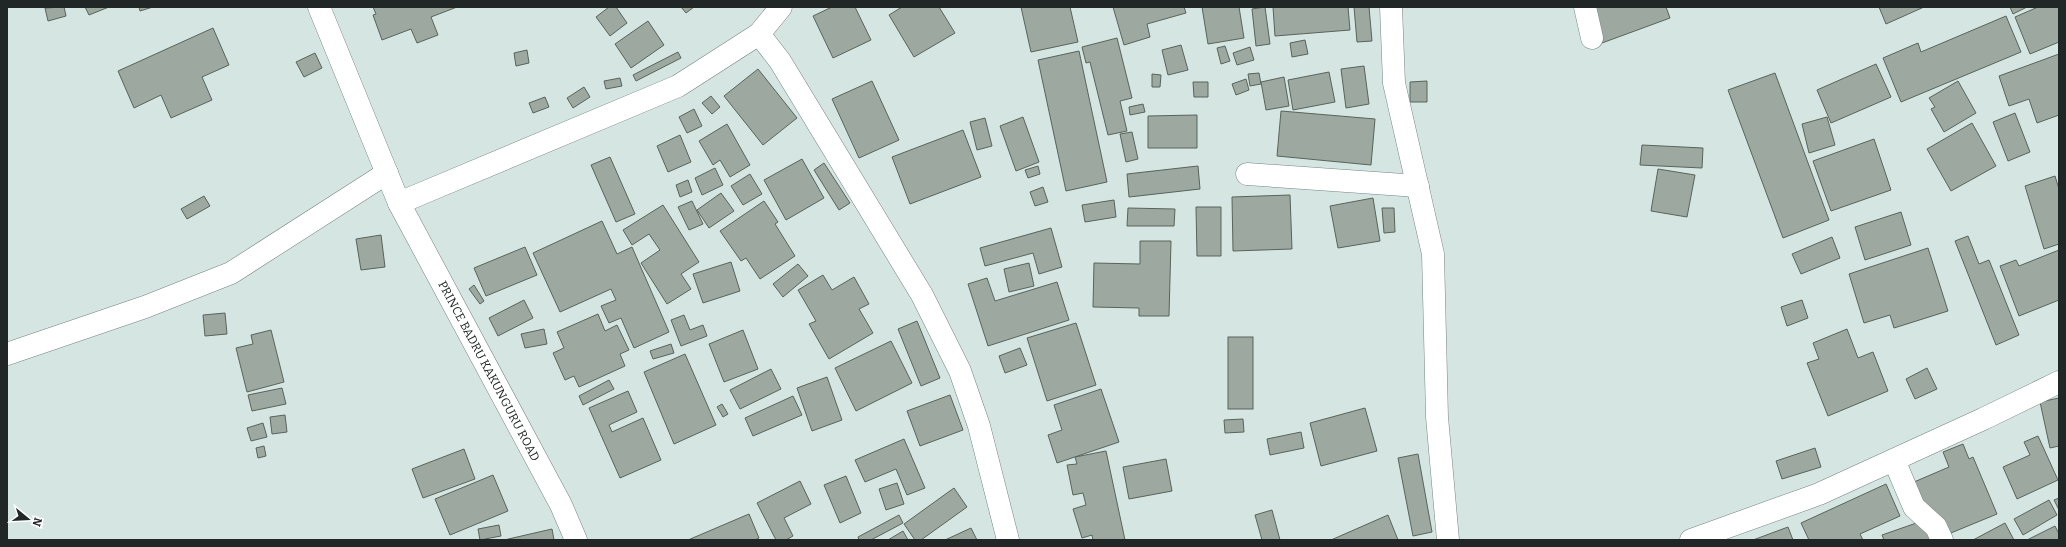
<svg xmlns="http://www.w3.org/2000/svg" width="2066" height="547" viewBox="0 0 2066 547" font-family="Bitter,serif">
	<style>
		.building { fill: #9da9a0; stroke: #58635b }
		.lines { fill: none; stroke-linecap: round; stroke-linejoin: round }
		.street-casing { stroke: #768583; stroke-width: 23 }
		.street { stroke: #fff; stroke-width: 22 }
		.labels { text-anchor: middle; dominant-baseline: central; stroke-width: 3; stroke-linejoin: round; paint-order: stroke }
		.street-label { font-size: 12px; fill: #212726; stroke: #fff }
	</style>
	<rect width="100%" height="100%" fill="#d4e5e2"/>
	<g class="building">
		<polygon points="64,7 66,16 48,21 45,8"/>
		<polygon points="85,7 109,7 89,15"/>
		<polygon points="139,7 153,7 140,11"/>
		<polygon points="373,7 457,7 431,17 438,35 417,43 411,29 382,40 373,15 376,14"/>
		<polygon points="609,7 616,7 627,23 610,36 596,17"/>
		<polygon points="681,7 694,7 686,13"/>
		<polygon points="832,7 855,7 871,40 833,58 813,16"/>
		<polygon points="902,7 939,7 955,33 914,57 889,15"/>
		<polygon points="1021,7 1070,7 1078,42 1031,52"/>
		<polygon points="1113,7 1184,7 1186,13 1147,24 1150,37 1124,45"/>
		<polygon points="1202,7 1239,7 1244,38 1208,44"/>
		<polygon points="1265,7 1270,44 1256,46 1252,9"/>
		<polygon points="1273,7 1348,7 1350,30 1275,36"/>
		<polygon points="1354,7 1369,7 1372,41 1357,42"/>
		<polygon points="1589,7 1666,7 1670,18 1602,43"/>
		<polygon points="1879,7 1924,7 1886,24"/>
		<polygon points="2010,7 2027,7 2013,14"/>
		<polygon points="2038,7 2059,7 2059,42 2030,54 2015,17"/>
		<polygon points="2006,16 2021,52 1901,102 1883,58 1918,43 1921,52"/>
		<polygon points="648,21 664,45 631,68 615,44"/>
		<polygon points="213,28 229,65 202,77 212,100 171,118 161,95 134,108 118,71"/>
		<polygon points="1117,38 1132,98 1120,101 1127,131 1108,135 1090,62 1086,63 1082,47"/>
		<polygon points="1305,40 1308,54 1292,57 1290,43"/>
		<polygon points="1181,45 1188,70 1168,75 1162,50"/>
		<polygon points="1225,46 1230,61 1221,64 1217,48"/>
		<polygon points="1250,47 1254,60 1237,65 1233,53"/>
		<polygon points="527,50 529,63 516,66 514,53"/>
		<polygon points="1079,51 1107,182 1066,191 1038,60"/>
		<polygon points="678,52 681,58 636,81 633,75"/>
		<polygon points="315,53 322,68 304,77 296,62"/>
		<polygon points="2059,54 2059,115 2037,123 2029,99 2009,106 1999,76"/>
		<polygon points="1876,64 1891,97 1831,123 1817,90"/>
		<polygon points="1364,66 1369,104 1346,108 1341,69"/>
		<polygon points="758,69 797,118 763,145 724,96"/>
		<polygon points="1329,72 1335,102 1293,110 1288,80"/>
		<polygon points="1259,73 1261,84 1250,86 1248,74"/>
		<polygon points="1775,73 1829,220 1783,238 1728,90"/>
		<polygon points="1152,74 1161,75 1160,87 1152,87"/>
		<polygon points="1284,77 1289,106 1266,110 1261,82"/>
		<polygon points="620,78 622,86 606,89 604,81"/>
		<polygon points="1246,79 1249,90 1236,95 1232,84"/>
		<polygon points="872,81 899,140 859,158 832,99"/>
		<polygon points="1427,81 1427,102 1410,102 1410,82"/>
		<polygon points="1958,81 1976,113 1944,132 1931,109 1935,107 1929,98"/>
		<polygon points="1193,82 1208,82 1208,97 1194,97"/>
		<polygon points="584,87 590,97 573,108 567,98"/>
		<polygon points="711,96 720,107 712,114 702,103"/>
		<polygon points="545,97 549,107 533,113 529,103"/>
		<polygon points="1143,104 1145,112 1130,115 1129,107"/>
		<polygon points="694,109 702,126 687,133 679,117"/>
		<polygon points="1281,111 1375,119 1371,165 1277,156"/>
		<polygon points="2015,113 2030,152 2008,161 1993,122"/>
		<polygon points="1197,115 1197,148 1148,148 1148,116"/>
		<polygon points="1023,117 1039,162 1016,171 1000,126"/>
		<polygon points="1827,117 1835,145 1809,153 1802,124"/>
		<polygon points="985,118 992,146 977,150 970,122"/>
		<polygon points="1972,123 1996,166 1951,191 1927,149"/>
		<polygon points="727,124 750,165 730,177 720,160 713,165 699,141"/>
		<polygon points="963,130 981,177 910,204 892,157"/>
		<polygon points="1132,132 1138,159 1126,162 1120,134"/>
		<polygon points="680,135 691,162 668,172 657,146"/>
		<polygon points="1874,139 1891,190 1831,211 1813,161"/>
		<polygon points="1642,145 1703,148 1702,168 1640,165"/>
		<polygon points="610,157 635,214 616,222 591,165"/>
		<polygon points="802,159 824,198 786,220 764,180"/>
		<polygon points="824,163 850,203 839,210 814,170"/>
		<polygon points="1038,166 1040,174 1028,178 1025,170"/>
		<polygon points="1198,166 1200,189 1129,197 1127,174"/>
		<polygon points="715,168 723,185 702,195 695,178"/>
		<polygon points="1658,169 1695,175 1687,217 1651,211"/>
		<polygon points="750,174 762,194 743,205 731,186"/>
		<polygon points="2055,176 2059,189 2059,244 2044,249 2025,186"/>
		<polygon points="688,180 692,192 680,197 676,185"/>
		<polygon points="1043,187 1048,202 1035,206 1030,192"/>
		<polygon points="721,193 734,211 709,228 697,210"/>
		<polygon points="1290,195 1292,249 1233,251 1232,197"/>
		<polygon points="204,196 210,206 187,219 181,209"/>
		<polygon points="1373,198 1380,241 1338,248 1330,206"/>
		<polygon points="1114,200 1116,217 1085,222 1082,205"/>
		<polygon points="692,201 703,224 689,230 678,207"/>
		<polygon points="764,201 778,222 775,224 795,256 760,279 746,258 741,261 720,231"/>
		<polygon points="663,205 699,262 681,274 691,289 667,304 641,263 660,250 649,234 632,245 623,230"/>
		<polygon points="1196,207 1221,207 1221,256 1197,256"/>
		<polygon points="1128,208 1175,209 1174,226 1127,226"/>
		<polygon points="1382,208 1394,208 1395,232 1384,233"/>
		<polygon points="1901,212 1911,245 1865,260 1855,227"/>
		<polygon points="602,221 617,254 632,247 669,332 634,348 621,318 609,323 601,306 616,300 611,289 560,312 533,253"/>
		<polygon points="1051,228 1062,267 1039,274 1033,253 985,266 980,248"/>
		<polygon points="381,235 385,267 361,270 356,239"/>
		<polygon points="1968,236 1979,264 1989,260 2019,335 1996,345 1955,241"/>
		<polygon points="1832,237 1840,258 1801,274 1792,254"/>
		<polygon points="1140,241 1171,241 1169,316 1139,316 1139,308 1093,307 1094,263 1140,264"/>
		<polygon points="525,247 537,275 486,296 474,268"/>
		<polygon points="1928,248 1948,311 1894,328 1890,315 1864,323 1849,274"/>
		<polygon points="2059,250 2059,300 2019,316 2000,266 2016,260 2019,266"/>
		<polygon points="731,262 740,291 703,303 693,274"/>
		<polygon points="1029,263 1034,286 1009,292 1004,269"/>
		<polygon points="798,264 808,276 783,297 773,284"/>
		<polygon points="823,275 832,290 854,277 869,304 859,309 873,333 829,359 809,324 816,321 798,290"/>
		<polygon points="987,278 995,301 1057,282 1069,320 988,346 968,284"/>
		<polygon points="474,285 484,301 480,304 469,289"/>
		<polygon points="524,300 533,318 498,336 489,318"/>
		<polygon points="1802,300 1808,318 1787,326 1781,307"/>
		<polygon points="225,313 227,334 205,336 203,315"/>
		<polygon points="598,314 605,331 617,325 629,350 620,354 625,366 579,387 574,376 565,380 553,353 564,348 557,332"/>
		<polygon points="684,315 690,330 703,325 707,336 681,346 671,320"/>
		<polygon points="917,321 940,378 921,386 898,329"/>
		<polygon points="1076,323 1096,385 1047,401 1027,338"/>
		<polygon points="544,329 547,344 525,348 521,334"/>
		<polygon points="1847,329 1858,358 1873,352 1888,391 1828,416 1807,363 1819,359 1813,343"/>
		<polygon points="271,330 284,382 247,392 236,348 253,344 251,335"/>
		<polygon points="743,330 758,369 724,382 709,344"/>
		<rect x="1228" y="337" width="25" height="72"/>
		<polygon points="891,341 912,383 856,411 835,368"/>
		<polygon points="671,344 674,353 653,359 650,351"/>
		<polygon points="1020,348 1027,365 1005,373 999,356"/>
		<polygon points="685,354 716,425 674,444 644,372"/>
		<polygon points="1927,368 1937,389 1915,399 1906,379"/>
		<polygon points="771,369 781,389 740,409 730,390"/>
		<polygon points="827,377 842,420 812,431 797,388"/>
		<polygon points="609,380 614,389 583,405 579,396"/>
		<polygon points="282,388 286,404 252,411 248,395"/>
		<polygon points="1101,389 1119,442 1057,463 1048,435 1062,430 1054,405"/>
		<polygon points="628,391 637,412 609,425 612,432 643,418 661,460 620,478 589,408"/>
		<polygon points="950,395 963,430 920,446 907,411"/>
		<polygon points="793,396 802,415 753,436 745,418"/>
		<polygon points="2059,398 2059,446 2050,448 2040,402"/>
		<polygon points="722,404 728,414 723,417 717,407"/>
		<polygon points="1365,408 1377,451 1321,466 1310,423"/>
		<polygon points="285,415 287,432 272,434 270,417"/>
		<polygon points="1243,419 1244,432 1225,433 1224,420"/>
		<polygon points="263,423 267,437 251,441 247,428"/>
		<polygon points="1301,432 1304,448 1270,455 1267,439"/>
		<polygon points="2038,436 2058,480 2017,499 2003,467 2030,455 2024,442"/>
		<polygon points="904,439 925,488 907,495 896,469 865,482 855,460"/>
		<polygon points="1963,444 1969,459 1973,457 1997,514 1946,535 1936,512 1928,516 1914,482 1949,467 1943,452"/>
		<polygon points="264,446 266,456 258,458 256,448"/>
		<polygon points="1815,448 1821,467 1782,479 1776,461"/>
		<polygon points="464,449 475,479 423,498 412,469"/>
		<polygon points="1106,451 1125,540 1093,540 1092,535 1082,538 1073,509 1086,505 1083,493 1073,495 1067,465 1077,464 1075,457"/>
		<polygon points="1418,454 1432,532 1413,536 1398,458"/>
		<polygon points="1166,459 1172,491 1129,499 1123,467"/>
		<polygon points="493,475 508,511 450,535 435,499"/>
		<polygon points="846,476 861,513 840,523 824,485"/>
		<polygon points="800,481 811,504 784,518 793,536 786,540 776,540 757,503"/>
		<polygon points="897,483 904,504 886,510 879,489"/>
		<polygon points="1886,484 1900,516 1860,534 1863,540 1809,540 1801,523"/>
		<polygon points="954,488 967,507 921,540 915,540 904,524"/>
		<polygon points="2059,498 2059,510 2054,500"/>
		<polygon points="2049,500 2057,515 2023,535 2014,519"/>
		<polygon points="1272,510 1280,540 1262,540 1255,515"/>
		<polygon points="749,514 759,538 755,540 688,540"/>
		<polygon points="899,515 903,523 871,540 859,540 858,537"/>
		<polygon points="1388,515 1398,540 1331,540"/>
		<polygon points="1925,520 1932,540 1884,540 1882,535"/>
		<polygon points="2005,523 2014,540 1973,540"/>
		<polygon points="499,525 501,536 480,540 478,529"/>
		<polygon points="2055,526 2059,534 2059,540 2027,540"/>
		<polygon points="1788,527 1793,540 1753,540"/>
		<polygon points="971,528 977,540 945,540"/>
		<polygon points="552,529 554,540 504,540"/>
		<polygon points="903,531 908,540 888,540"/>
	</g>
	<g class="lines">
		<defs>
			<g id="street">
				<polyline points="319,7 399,203 561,505 576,540"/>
				<polyline points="1391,7 1394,83 1433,254 1437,417 1448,540"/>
				<polyline points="1585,7 1592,38"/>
				<polyline points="759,34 780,61 922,295 960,371 979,426 1008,540"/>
				<polyline points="1247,174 1418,186"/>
				<polyline points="399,203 678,86 759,34 781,7"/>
				<polyline points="7,354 145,307 231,273 387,173"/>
				<polyline points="1894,460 1914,507 1936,527 1942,540"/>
				<polyline points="1691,540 1819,494 1983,419 2059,382"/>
			</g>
		</defs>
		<use href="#street" class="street-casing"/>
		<use href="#street" class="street"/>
	</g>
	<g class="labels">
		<g class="street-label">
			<text transform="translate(489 371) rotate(62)">PRINCE BADRU KAKUNGURU ROAD</text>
		</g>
	</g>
	<rect width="2066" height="547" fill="none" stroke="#212726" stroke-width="16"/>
	<g transform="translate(28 519) rotate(108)" stroke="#ffffff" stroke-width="3" paint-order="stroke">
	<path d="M0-3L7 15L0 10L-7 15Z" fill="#212726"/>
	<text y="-6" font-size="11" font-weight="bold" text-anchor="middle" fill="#212726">N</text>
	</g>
</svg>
